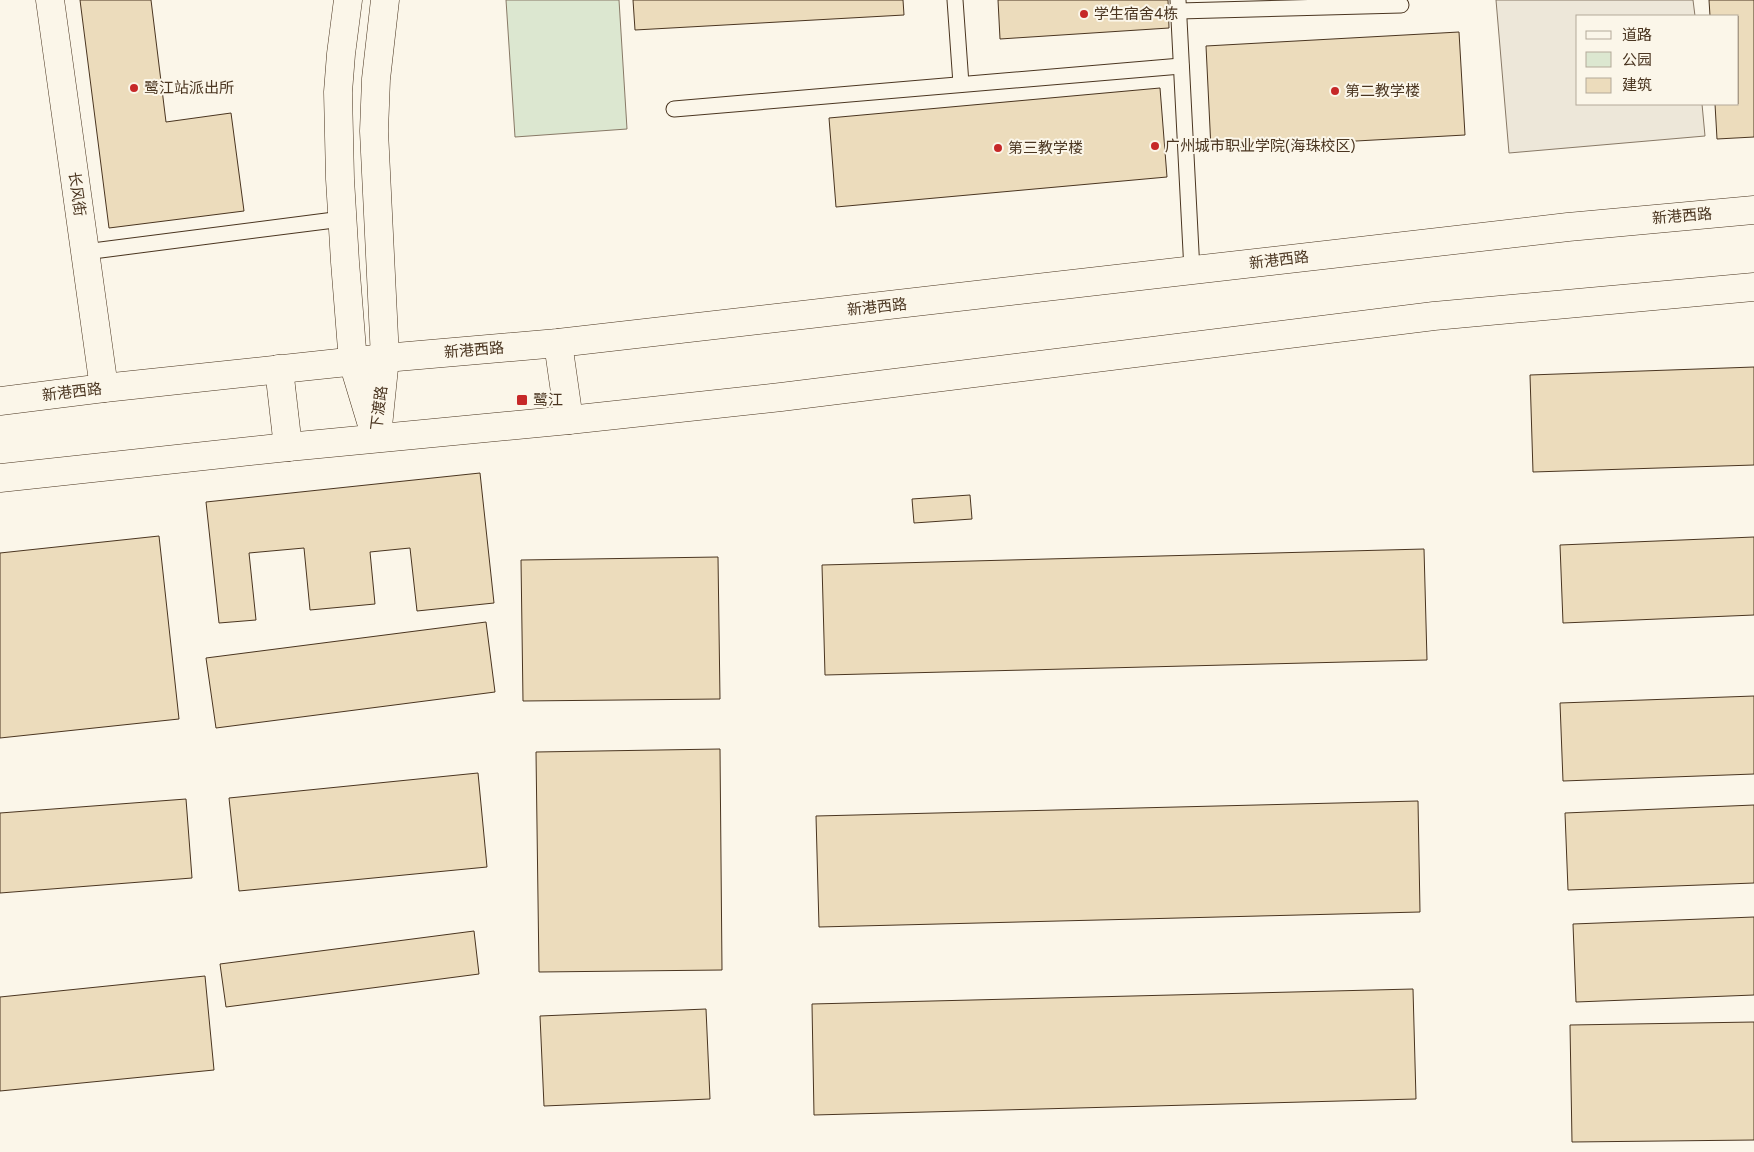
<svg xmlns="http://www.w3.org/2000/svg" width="1754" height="1152" viewBox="0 0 1754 1152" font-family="Figtree,'Noto Sans SC',sans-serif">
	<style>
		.green { fill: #dce7d0; stroke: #887966 }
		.parking { fill: #ede7d9; stroke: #887966 }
		.building { fill: #ecdcbc; stroke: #4a3520 }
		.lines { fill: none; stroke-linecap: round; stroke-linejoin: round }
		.service-casing { stroke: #4a3520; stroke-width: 17 }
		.minor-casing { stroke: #4a3520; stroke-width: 29 }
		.tertiary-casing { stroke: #4a3520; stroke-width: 29 }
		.secondary-casing { stroke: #4a3520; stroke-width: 29 }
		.primary-casing { stroke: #4a3520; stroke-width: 29 }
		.service { stroke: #fbf6e9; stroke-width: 15 }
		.minor { stroke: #fbf6e9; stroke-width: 28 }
		.tertiary { stroke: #fbf6e9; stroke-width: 28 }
		.secondary { stroke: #fbf6e9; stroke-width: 28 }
		.primary { stroke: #fbf6e9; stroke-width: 28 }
		.poi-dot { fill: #c62828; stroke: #fbf6e9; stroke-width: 2 }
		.labels { text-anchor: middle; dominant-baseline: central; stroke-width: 4; stroke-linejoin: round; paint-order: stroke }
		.poi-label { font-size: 15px; fill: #4a3520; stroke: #fbf6e9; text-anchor: start }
		.street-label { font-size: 15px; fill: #4a3520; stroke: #fbf6e9 }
	</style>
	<rect width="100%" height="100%" fill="#fbf6e9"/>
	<polygon class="green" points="506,0 619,0 627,129 515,137"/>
	<polygon class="parking" points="1496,0 1693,0 1695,16 1578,16 1578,104 1702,104 1705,136 1509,153"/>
	<g class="building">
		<polygon points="80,0 151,0 166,122 231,113 244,211 109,228"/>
		<polygon points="633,0 903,0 904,15 635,30"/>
		<polygon points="998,0 1168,0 1169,28 1000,39"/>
		<polygon points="1709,0 1754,0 1754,137 1717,139 1715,104 1738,104 1738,16 1710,16"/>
		<polygon points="1459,32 1465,135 1211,149 1206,46"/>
		<polygon points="1160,88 1167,177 836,207 829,118"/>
		<polygon points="1754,367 1754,465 1533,472 1530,375"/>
		<polygon points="480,473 494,603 417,611 410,548 370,552 375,604 310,610 304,548 249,553 256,620 219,623 206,502"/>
		<polygon points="970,495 972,519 914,523 912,499"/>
		<polygon points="159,536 179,719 0,738 0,553"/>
		<polygon points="1754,537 1754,615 1563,623 1560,545"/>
		<polygon points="1424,549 1427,660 825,675 822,565"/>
		<polygon points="718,557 720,699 523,701 521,560"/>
		<polygon points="486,622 495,692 216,728 206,658"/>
		<polygon points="1754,696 1754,774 1563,781 1560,703"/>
		<polygon points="720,749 722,970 539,972 536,752"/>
		<polygon points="478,773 487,867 239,891 229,798"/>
		<polygon points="186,799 192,878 0,893 0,813"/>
		<polygon points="1418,801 1420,912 819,927 816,816"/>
		<polygon points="1754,805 1754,883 1568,890 1565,813"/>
		<polygon points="1754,917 1754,995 1576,1002 1573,924"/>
		<polygon points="474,931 479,974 226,1007 220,964"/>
		<polygon points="205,976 214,1070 0,1091 0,997"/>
		<polygon points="1413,989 1416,1099 814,1115 812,1004"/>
		<polygon points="706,1009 710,1099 544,1106 540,1016"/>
		<polygon points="1754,1022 1754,1140 1572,1142 1570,1025"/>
	</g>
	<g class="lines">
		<defs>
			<g id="service">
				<polyline points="955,0 961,84"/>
				<polyline points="1178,0 1192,271"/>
				<polyline points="1179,11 1401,5"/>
				<polyline points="674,109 1181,66"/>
				<polyline points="85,252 342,219"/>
			</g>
			<polyline id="minor" points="50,0 104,388"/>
			<polyline id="tertiary" points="279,369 288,447"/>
			<g id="secondary">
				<polyline points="348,0 341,54 338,92 340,179 345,262 353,362 376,438"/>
				<polyline points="378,426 385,358 374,131 376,79 385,0"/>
			</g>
			<g id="primary">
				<polyline points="558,343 569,420"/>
				<polyline points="0,401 104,388 385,358 558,343 1568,227 1754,210"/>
				<polyline points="0,478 288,447 569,420 781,397 1434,316 1754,287"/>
			</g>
		</defs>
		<use href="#service" class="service-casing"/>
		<use href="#minor" class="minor-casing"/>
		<use href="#tertiary" class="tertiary-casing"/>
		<use href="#secondary" class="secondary-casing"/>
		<use href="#primary" class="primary-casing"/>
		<use href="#service" class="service"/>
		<use href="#minor" class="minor"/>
		<use href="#tertiary" class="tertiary"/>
		<use href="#secondary" class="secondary"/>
		<use href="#primary" class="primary"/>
	</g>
	<g class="poi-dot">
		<circle cx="1084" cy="14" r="5"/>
		<circle cx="134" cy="88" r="5"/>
		<circle cx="1335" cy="91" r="5"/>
		<circle cx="1155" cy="146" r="5"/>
		<circle cx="998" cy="148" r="5"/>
		<rect x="516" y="394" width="12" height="12" rx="2.5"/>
	</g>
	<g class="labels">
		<g class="poi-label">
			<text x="1094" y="14">学生宿舍4栋</text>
			<text x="144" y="88">鹭江站派出所</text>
			<text x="1345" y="91">第二教学楼</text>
			<text x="1165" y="146">广州城市职业学院(海珠校区)</text>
			<text x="1008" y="148">第三教学楼</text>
			<text x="533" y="400">鹭江</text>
		</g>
		<g class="street-label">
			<text transform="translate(77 194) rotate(82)">长风街</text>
			<text transform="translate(1682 216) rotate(-5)">新港西路</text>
			<text transform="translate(1279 260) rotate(-7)">新港西路</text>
			<text transform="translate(877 307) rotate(-6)">新港西路</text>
			<text transform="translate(474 350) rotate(-5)">新港西路</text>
			<text transform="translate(72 392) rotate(-7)">新港西路</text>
			<text transform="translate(379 408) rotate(-83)">下渡路</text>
		</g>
	</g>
	<rect x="1576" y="15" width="162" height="90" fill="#fbf6e9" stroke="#b4a999"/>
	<rect x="1586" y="31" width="25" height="8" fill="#fbf6e9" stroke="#b4a999"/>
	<text x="1622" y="40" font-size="15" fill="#4a3520">道路</text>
	<rect x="1586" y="52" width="25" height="15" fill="#dce7d0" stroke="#b4a999"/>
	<text x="1622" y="65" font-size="15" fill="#4a3520">公园</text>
	<rect x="1586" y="78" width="25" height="15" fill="#ecdcbc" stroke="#b4a999"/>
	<text x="1622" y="90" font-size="15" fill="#4a3520">建筑</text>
</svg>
